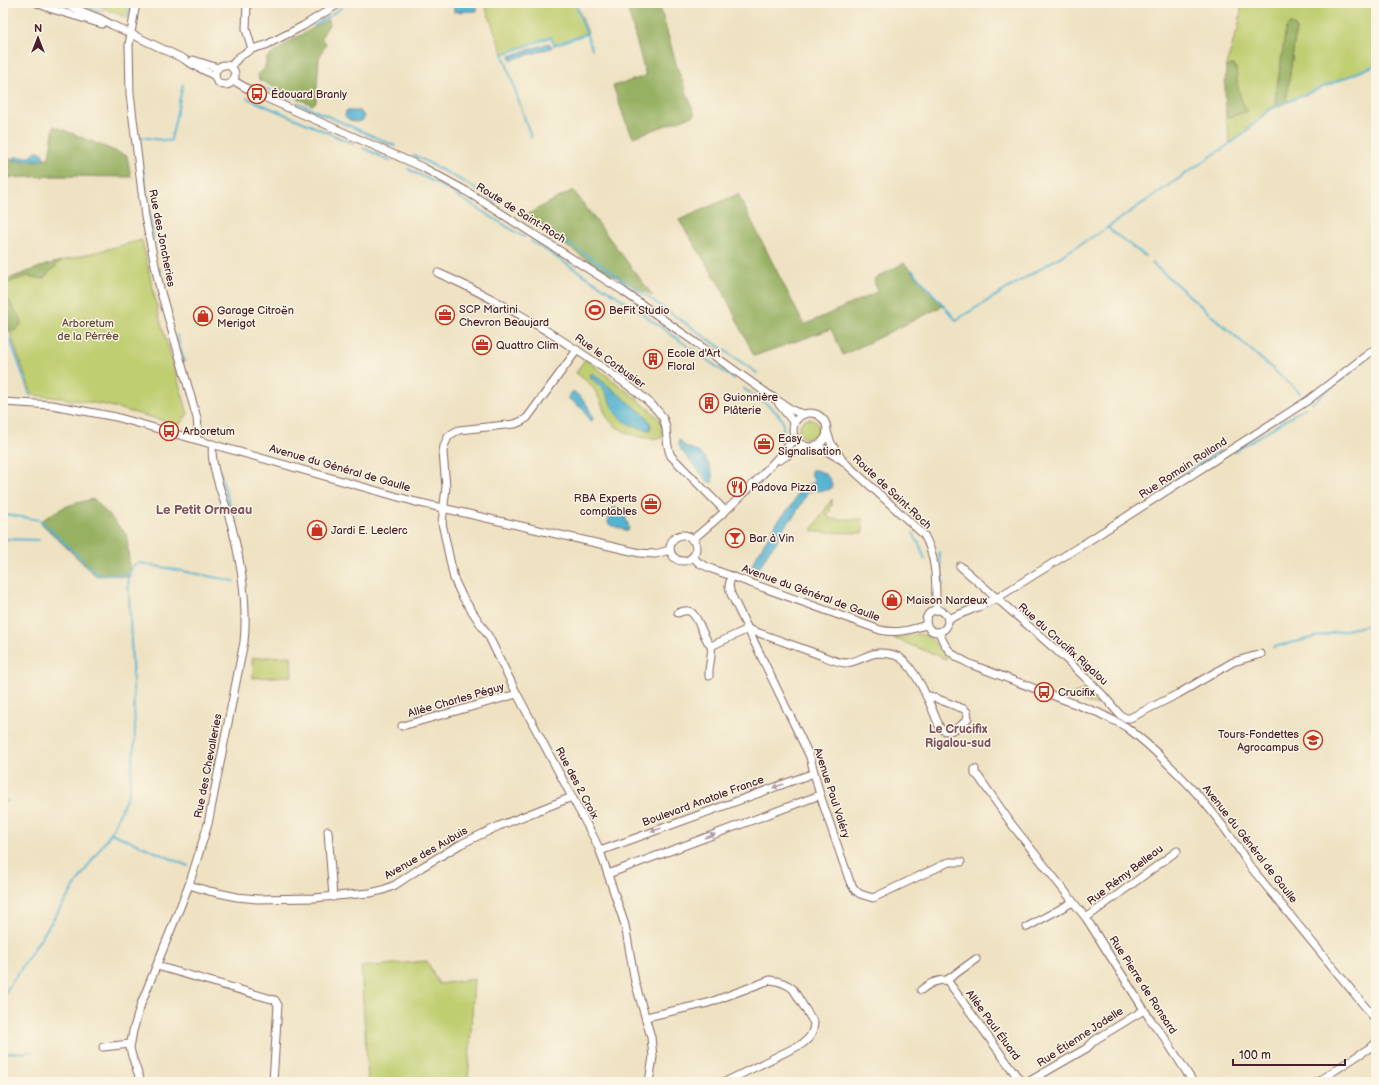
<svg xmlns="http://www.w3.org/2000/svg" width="1379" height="1085" viewBox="0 0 1379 1085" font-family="'Balsamiq Sans',sans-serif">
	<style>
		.green { fill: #bfce71; stroke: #84764e }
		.forest { fill: #97b163; stroke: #706847 }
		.water { fill: #53b3d2; stroke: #4e697e }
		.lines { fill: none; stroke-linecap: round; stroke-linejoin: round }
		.stream { stroke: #53b3d2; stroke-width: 2 }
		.minor-casing { stroke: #836360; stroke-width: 9 }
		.minor { stroke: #fff; stroke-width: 7 }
		.oneway { fill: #ae9aa0 }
		.labels { text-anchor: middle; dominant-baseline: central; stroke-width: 3; stroke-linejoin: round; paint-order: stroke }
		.poi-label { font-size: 11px; fill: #4a1f2b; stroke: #fcf5e5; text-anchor: start }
		.street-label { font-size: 11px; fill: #4a1f2b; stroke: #fcf5e5 }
		.park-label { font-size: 11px; fill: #674b3c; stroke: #fcf5e5 }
		.neighbourhood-label { font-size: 12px; font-weight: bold; fill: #805361; stroke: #fcf5e5 }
		.quarter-label { font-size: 13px; font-weight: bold; fill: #805361; stroke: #fcf5e5 }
	</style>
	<rect width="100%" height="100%" fill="#fcf5e5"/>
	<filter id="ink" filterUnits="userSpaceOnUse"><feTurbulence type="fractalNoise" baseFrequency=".025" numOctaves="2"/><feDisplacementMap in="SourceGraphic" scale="8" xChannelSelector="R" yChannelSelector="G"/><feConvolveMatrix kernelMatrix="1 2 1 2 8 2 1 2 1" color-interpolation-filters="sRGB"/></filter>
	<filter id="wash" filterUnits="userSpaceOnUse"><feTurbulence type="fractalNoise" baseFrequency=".012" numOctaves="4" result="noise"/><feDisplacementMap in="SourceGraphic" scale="16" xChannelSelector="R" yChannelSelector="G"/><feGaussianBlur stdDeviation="0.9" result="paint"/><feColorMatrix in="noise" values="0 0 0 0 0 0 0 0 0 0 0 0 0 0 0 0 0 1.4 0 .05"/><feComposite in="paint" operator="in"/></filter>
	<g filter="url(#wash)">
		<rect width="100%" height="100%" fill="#eee2c2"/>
		<g class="green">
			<polygon points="92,3 131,3 128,18"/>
			<polygon points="484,3 576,3 588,33 554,45 551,37 503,54"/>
			<path d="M1242 3H1376V65L1286 103 1296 29 1295 26 1291 24 1289 25 1286 28 1274 108 1270 110 1241 136 1230 143 1226 118 1247 111C1239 100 1235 78 1231 65L1226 68 1235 35 1238 30Z"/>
			<polygon points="142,240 159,316 188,414 179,425 106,405 61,398 32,395 10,333 3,316 3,281 46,265"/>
			<path d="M585 359 631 394 658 417 662 425V438C657 438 652 439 646 438 635 437 618 430 610 421 604 414 603 406 599 398 594 387 586 380 576 373Z"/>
			<circle cx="809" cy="429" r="10"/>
			<polygon points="832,499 832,506 830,507 830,511 827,516 831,519 863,519 863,533 816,532 812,530"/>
			<path d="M918 634C932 634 937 648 946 656V659L893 638Z"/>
			<polygon points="291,656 292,676 253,678 252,658"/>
			<polygon points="1084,687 1099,701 1096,703 1096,706 1069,695 1080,691"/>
			<polygon points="427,961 439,984 474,979 468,1082 368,1082 361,967"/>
		</g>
		<g class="forest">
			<polygon points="626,3 659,3 677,67 695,115 633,137 625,120 613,86 646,76"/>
			<polygon points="328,20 330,23 323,34 322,39 326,43 319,58 316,102 312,105 259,80 258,73 264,70 267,58 276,51 295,38"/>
			<polygon points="1291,24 1295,26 1296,29 1286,103 1274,108 1286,28 1289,25"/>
			<path d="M1231 65H1234L1236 67C1237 82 1238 99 1248 111L1226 118 1225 89 1226 68Z"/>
			<polygon points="54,126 127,156 131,177 55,176 3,178 3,159 49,158"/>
			<polygon points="573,190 653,296 608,273 522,217"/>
			<polygon points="738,194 804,325 877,292 874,279 904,263 943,306 843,355 831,329 754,356 722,289 679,220"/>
			<polygon points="61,261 43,279 27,276 7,283 3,288 3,281 46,265"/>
			<path d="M3 292 22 321C20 327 16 331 10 332L3 316Z"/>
			<path d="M94 499 127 535 130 578 114 575 96 576 40 522C60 507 70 504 94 499Z"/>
		</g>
		<g class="water">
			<polygon points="453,3 477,3 477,11 454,12"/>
			<polygon points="549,43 552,46 551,48 511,60 510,56"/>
			<path d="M346 111H360L364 116 363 120C357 124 349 121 345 116Z"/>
			<polygon points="36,151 39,151 42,153 44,160 13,161 15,157 31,157"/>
			<path d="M592 373 646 416 651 425 650 430H647C640 427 631 426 624 421 612 414 611 401 604 390 600 385 594 381 590 377L591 374Z"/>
			<path d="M572 392H574C585 400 589 406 593 419L592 421 589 420 584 410 569 399 568 397Z"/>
			<path d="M679 440 681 441 683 445C689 448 696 450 701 454 708 460 715 475 712 483L707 481 681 450 678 442Z"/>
			<path d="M812 470C822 469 833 478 832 488 825 493 816 489 809 491L794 516 781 531 776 543 769 551 759 568 758 569H754L752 566 754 560 778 521 792 505 799 490 802 487 814 482 813 477 810 474Z"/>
			<path d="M613 507C622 507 628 521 629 529L628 531 610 525 608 523 609 510Z"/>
		</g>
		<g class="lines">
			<g class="stream">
				<polyline points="80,3 81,3"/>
				<polyline points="575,3 592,49"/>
				<polyline points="88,7 103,12"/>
				<polyline points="332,14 341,8"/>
				<polyline points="128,16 131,3"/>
				<polyline points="314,26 330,16"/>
				<polyline points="258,85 289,99"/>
				<polyline points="247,98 354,144"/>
				<polyline points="298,103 395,146"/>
				<polyline points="531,137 503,54 551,37 554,45 586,34"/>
				<polyline points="139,144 141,137 169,141 171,140 183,84"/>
				<polyline points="363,148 391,161"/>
				<polyline points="414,155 468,184 496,202"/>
				<polyline points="408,169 438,184 524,237"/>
				<polyline points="143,170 154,238"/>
				<polyline points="529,218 596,261 757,373"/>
				<polyline points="1108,227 1110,230 1145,256"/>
				<polyline points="1105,229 1241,136 1270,109 1376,65"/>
				<polyline points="531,241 620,298 734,379"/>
				<polyline points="1152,263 1300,393"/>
				<polyline points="159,268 162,281"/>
				<polyline points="912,270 956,320 1102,231"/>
				<polyline points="165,295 167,301"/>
				<polyline points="177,335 184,361"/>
				<polyline points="10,339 30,395"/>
				<path d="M743 388C754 396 776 408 782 420 784 425 783 431 783 436"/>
				<polyline points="1312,403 1353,371"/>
				<polyline points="1234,452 1306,407"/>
				<polyline points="220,472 231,511"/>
				<polyline points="1157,491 1220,451"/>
				<polyline points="3,514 40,520 97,574 128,575 135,728 135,740 129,792 111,833 90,863 3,996"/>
				<polyline points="913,533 920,546 925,560"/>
				<polyline points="3,539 39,540"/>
				<polyline points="939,552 943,584"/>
				<polyline points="128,575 134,565 140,563 234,581"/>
				<polyline points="1273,647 1376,623"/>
				<polyline points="3,801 8,801"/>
				<polyline points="111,833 188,866"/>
				<polyline points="3,1053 32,1052"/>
			</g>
		</g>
	</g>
	<g filter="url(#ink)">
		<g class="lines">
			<defs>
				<g id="minor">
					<polyline points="37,3 52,9 102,24"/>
					<polyline points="61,3 101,19 112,25 184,59 188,62 215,76"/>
					<polyline points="136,3 129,45 130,94 145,217 160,289 197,418 198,429 196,439"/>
					<polyline points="247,3 246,29 252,49"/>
					<polyline points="193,60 218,68"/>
					<circle cx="225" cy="75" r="10"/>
					<polyline points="231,66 239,57 252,49 266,45 303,26 340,3"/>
					<polyline points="234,81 257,94 422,167 466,191 623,291 775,399 794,411 804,414"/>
					<path d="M438 273C496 298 549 331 602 367 621 381 646 396 661 415 670 427 664 443 671 456L725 511"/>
					<polyline points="577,350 527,418 522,421 515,424 459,430 453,433 448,437 444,446 443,452 446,487 442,523 454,579 462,596 489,637 517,694 595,840 600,851 625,925 635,982 651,1037 653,1057 649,1082"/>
					<polyline points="3,402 52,405 116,417 416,502 640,553 655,554 670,550"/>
					<polyline points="779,404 794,423"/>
					<circle cx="810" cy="430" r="17"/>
					<polyline points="827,432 831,443 841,458"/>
					<path d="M816 445 842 460 924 535C937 557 936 585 936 610"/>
					<polyline points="780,460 804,445"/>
					<circle cx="683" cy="548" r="13"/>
					<path d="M692 540C730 509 764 475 795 438"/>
					<path d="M693 557 699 563 712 569 880 630C897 634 910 630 926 625"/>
					<polyline points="960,566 1001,602 1063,656 1102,694 1120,715 1126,718 1130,718 1178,694 1233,662 1261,654"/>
					<polyline points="731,577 729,586 731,594 810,757 820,795 850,882 855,890 860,894 873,898 949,862 961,862"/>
					<circle cx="937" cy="621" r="11"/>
					<path d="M678 613C681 612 685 610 688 611 698 612 703 639 711 646"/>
					<polyline points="948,619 978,607 997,598 1093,538 1307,401 1376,348"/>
					<path d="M939 632C946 651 952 655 970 664L1099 713C1108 718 1118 722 1126 727 1141 738 1155 751 1168 764 1200 794 1226 827 1249 865L1376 1020"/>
					<path d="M709 676C708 665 713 656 711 646L748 629C772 638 796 646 820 655 828 658 838 663 846 663 858 662 867 654 878 653 885 653 893 654 899 657 917 668 932 709 940 728 949 736 962 726 968 718L967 712 964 709 930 696H926"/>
					<polyline points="402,726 517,694"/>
					<polyline points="975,769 975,774 978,776 1013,826 1086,918 1150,1019 1164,1037 1193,1082"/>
					<polyline points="328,831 333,897"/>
					<polyline points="600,851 814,773"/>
					<polyline points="608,874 820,795"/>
					<polyline points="189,885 209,891 237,897 257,899 314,898 370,893 383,890 395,885 422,867 461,844 499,826 572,797"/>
					<polyline points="1086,918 1177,851"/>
					<polyline points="1027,927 1073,902"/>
					<polyline points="976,959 947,980 1021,1082"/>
					<polyline points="157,966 275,1000 278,1005 273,1082"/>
					<path d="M921 990C930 983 936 980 947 980"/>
					<path d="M646 1017 708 1003 770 980C779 981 786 983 793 989L814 1023C813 1034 810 1038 802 1044L725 1082"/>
					<polyline points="103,1047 130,1044"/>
					<path d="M141 1082 132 1056 130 1048 133 1031 141 1004 189 885 208 824 244 642C248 603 241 564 232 527 227 506 208 463 213 444"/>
					<polyline points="1028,1082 1068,1059 1087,1048 1095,1040 1144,1010"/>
					<polyline points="1317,1082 1374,1045 1376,1042"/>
				</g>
			</defs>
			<use href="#minor" class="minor-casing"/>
			<use href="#minor" class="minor"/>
		</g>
		<defs><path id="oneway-solid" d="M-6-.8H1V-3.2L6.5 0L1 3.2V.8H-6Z"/></defs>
		<g class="oneway">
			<use href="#oneway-solid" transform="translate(778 786) rotate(160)"/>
			<use href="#oneway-solid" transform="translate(656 830) rotate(160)"/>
			<use href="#oneway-solid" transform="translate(710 836) rotate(-20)"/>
		</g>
	</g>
	<defs>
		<symbol id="bus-ring" viewBox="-11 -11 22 22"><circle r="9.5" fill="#fcf5e5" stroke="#c8321e" stroke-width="1.5"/><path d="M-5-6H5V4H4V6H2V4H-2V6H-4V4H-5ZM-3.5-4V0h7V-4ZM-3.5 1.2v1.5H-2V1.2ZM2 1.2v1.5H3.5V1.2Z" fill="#c8321e"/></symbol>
		<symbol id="stadium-ring" viewBox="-11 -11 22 22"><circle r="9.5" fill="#fcf5e5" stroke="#c8321e" stroke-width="1.5"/><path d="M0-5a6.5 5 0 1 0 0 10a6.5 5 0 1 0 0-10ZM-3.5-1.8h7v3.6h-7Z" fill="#c8321e"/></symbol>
		<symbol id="office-ring" viewBox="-11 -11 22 22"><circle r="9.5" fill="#fcf5e5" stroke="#c8321e" stroke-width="1.5"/><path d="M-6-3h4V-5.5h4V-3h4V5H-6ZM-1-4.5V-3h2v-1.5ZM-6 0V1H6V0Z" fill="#c8321e"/></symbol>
		<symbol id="shop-ring" viewBox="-11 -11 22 22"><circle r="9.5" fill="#fcf5e5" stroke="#c8321e" stroke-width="1.5"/><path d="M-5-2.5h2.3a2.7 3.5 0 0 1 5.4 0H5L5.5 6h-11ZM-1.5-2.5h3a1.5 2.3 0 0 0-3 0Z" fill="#c8321e"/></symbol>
		<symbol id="building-ring" viewBox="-11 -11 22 22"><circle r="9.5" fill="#fcf5e5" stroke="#c8321e" stroke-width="1.5"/><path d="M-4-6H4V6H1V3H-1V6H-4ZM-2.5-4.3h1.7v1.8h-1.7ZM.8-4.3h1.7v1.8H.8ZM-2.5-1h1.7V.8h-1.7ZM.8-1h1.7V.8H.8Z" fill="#c8321e"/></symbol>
		<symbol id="restaurant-ring" viewBox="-11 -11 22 22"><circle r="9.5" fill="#fcf5e5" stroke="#c8321e" stroke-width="1.5"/><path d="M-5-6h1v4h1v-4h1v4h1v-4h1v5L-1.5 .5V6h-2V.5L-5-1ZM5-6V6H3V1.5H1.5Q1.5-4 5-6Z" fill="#c8321e"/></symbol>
		<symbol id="bar-ring" viewBox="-11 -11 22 22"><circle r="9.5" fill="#fcf5e5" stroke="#c8321e" stroke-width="1.5"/><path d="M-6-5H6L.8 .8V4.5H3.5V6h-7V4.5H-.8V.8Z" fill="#c8321e"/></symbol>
		<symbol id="school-ring" viewBox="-11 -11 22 22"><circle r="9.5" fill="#fcf5e5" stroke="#c8321e" stroke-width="1.5"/><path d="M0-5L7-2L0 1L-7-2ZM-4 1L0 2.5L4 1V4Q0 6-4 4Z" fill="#c8321e"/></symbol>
	</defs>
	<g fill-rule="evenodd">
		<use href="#bus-ring" x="246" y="83" width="22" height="22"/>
		<use href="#stadium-ring" x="584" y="299" width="22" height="22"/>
		<use href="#office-ring" x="434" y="304" width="22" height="22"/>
		<use href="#shop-ring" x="192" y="305" width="22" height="22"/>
		<use href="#office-ring" x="471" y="334" width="22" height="22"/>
		<use href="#building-ring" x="642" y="348" width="22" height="22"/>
		<use href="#building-ring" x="698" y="392" width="22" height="22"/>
		<use href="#bus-ring" x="158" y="420" width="22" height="22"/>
		<use href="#office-ring" x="753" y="433" width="22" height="22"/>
		<use href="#restaurant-ring" x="726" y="476" width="22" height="22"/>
		<use href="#office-ring" x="640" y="493" width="22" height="22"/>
		<use href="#shop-ring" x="306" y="519" width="22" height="22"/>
		<use href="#bar-ring" x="724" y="527" width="22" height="22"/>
		<use href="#shop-ring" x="881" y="589" width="22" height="22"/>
		<use href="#bus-ring" x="1033" y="681" width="22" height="22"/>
		<use href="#school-ring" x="1302" y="729" width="22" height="22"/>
	</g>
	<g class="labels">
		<g class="poi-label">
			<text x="271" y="94">Édouard Branly</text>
			<text x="459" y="309">SCP Martini<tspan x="459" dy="13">Chevron Beaujard</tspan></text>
			<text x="217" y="310">Garage Citroën<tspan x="217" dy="13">Merigot</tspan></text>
			<text x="609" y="310">BeFit Studio</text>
			<text x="496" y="345">Quattro Clim</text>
			<text x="667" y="353">Ecole d'Art<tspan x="667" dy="13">Floral</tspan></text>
			<text x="723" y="397">Guionnière<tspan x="723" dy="13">Plâterie</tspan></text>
			<text x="183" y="431">Arboretum</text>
			<text x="778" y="438">Easy<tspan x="778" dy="13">Signalisation</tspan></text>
			<text x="751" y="487">Padova Pizza</text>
			<text x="637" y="498" text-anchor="end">RBA Experts<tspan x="637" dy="13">comptables</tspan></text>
			<text x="331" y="530">Jardi E. Leclerc</text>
			<text x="749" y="538">Bar à Vin</text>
			<text x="906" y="600">Maison Nardeux</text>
			<text x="1058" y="692">Crucifix</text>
			<text x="1299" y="734" text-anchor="end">Tours-Fondettes<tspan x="1299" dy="13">Agrocampus</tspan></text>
		</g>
		<g class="street-label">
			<text transform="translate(521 213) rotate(32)">Route de Saint-Roch</text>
			<text transform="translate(162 238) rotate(79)">Rue des Joncheries</text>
			<text transform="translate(610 361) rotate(36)">Rue le Corbusier</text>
			<text transform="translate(340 468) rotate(16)">Avenue du Général de Gaulle</text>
			<text transform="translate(1183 468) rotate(-33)">Rue Romain Rolland</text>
			<text transform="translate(892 492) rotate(43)">Route de Saint-Roch</text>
			<text transform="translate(811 593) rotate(20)">Avenue du Général de Gaulle</text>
			<text transform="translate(1063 644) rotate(42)">Rue du Crucifix Rigalou</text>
			<text transform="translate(456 700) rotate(-16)">Allée Charles Péguy</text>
			<text transform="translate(208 766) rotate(-79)">Rue des Chevalleries</text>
			<text transform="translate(577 783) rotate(62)">Rue des 2 Croix</text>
			<text transform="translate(832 793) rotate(72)">Avenue Paul Valéry</text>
			<text transform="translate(703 801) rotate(-20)">Boulevard Anatole France</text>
			<text transform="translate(1250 844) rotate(52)">Avenue du Général de Gaulle</text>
			<text transform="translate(426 853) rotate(-30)">Avenue des Aubuis</text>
			<text transform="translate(1125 875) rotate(-37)">Rue Rémy Belleau</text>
			<text transform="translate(1143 985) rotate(57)">Rue Pierre de Ronsard</text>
			<text transform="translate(993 1025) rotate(54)">Allée Paul Éluard</text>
			<text transform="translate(1080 1037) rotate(-33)">Rue Étienne Jodelle</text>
		</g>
		<g class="park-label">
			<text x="88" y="323">Arboretum<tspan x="88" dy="13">de la Pérrée</tspan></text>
		</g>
		<g class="neighbourhood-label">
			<text x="958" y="729">Le Crucifix<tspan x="958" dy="14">Rigalou-sud</tspan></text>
		</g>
		<g class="quarter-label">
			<text x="204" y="510">Le Petit Ormeau</text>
		</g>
	</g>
	<rect width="1379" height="1085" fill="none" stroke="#fcf5e5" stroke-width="16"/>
	<g transform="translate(38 38)" stroke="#fcf5e5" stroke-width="3" paint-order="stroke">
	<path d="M0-3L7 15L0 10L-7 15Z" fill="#4a1f2b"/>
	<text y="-6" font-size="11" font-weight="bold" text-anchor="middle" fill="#4a1f2b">N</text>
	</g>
	<path d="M1233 1059v6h112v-6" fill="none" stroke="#4a1f2b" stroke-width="2"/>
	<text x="1239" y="1059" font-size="12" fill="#4a1f2b" stroke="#fcf5e5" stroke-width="3" paint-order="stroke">100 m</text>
</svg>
